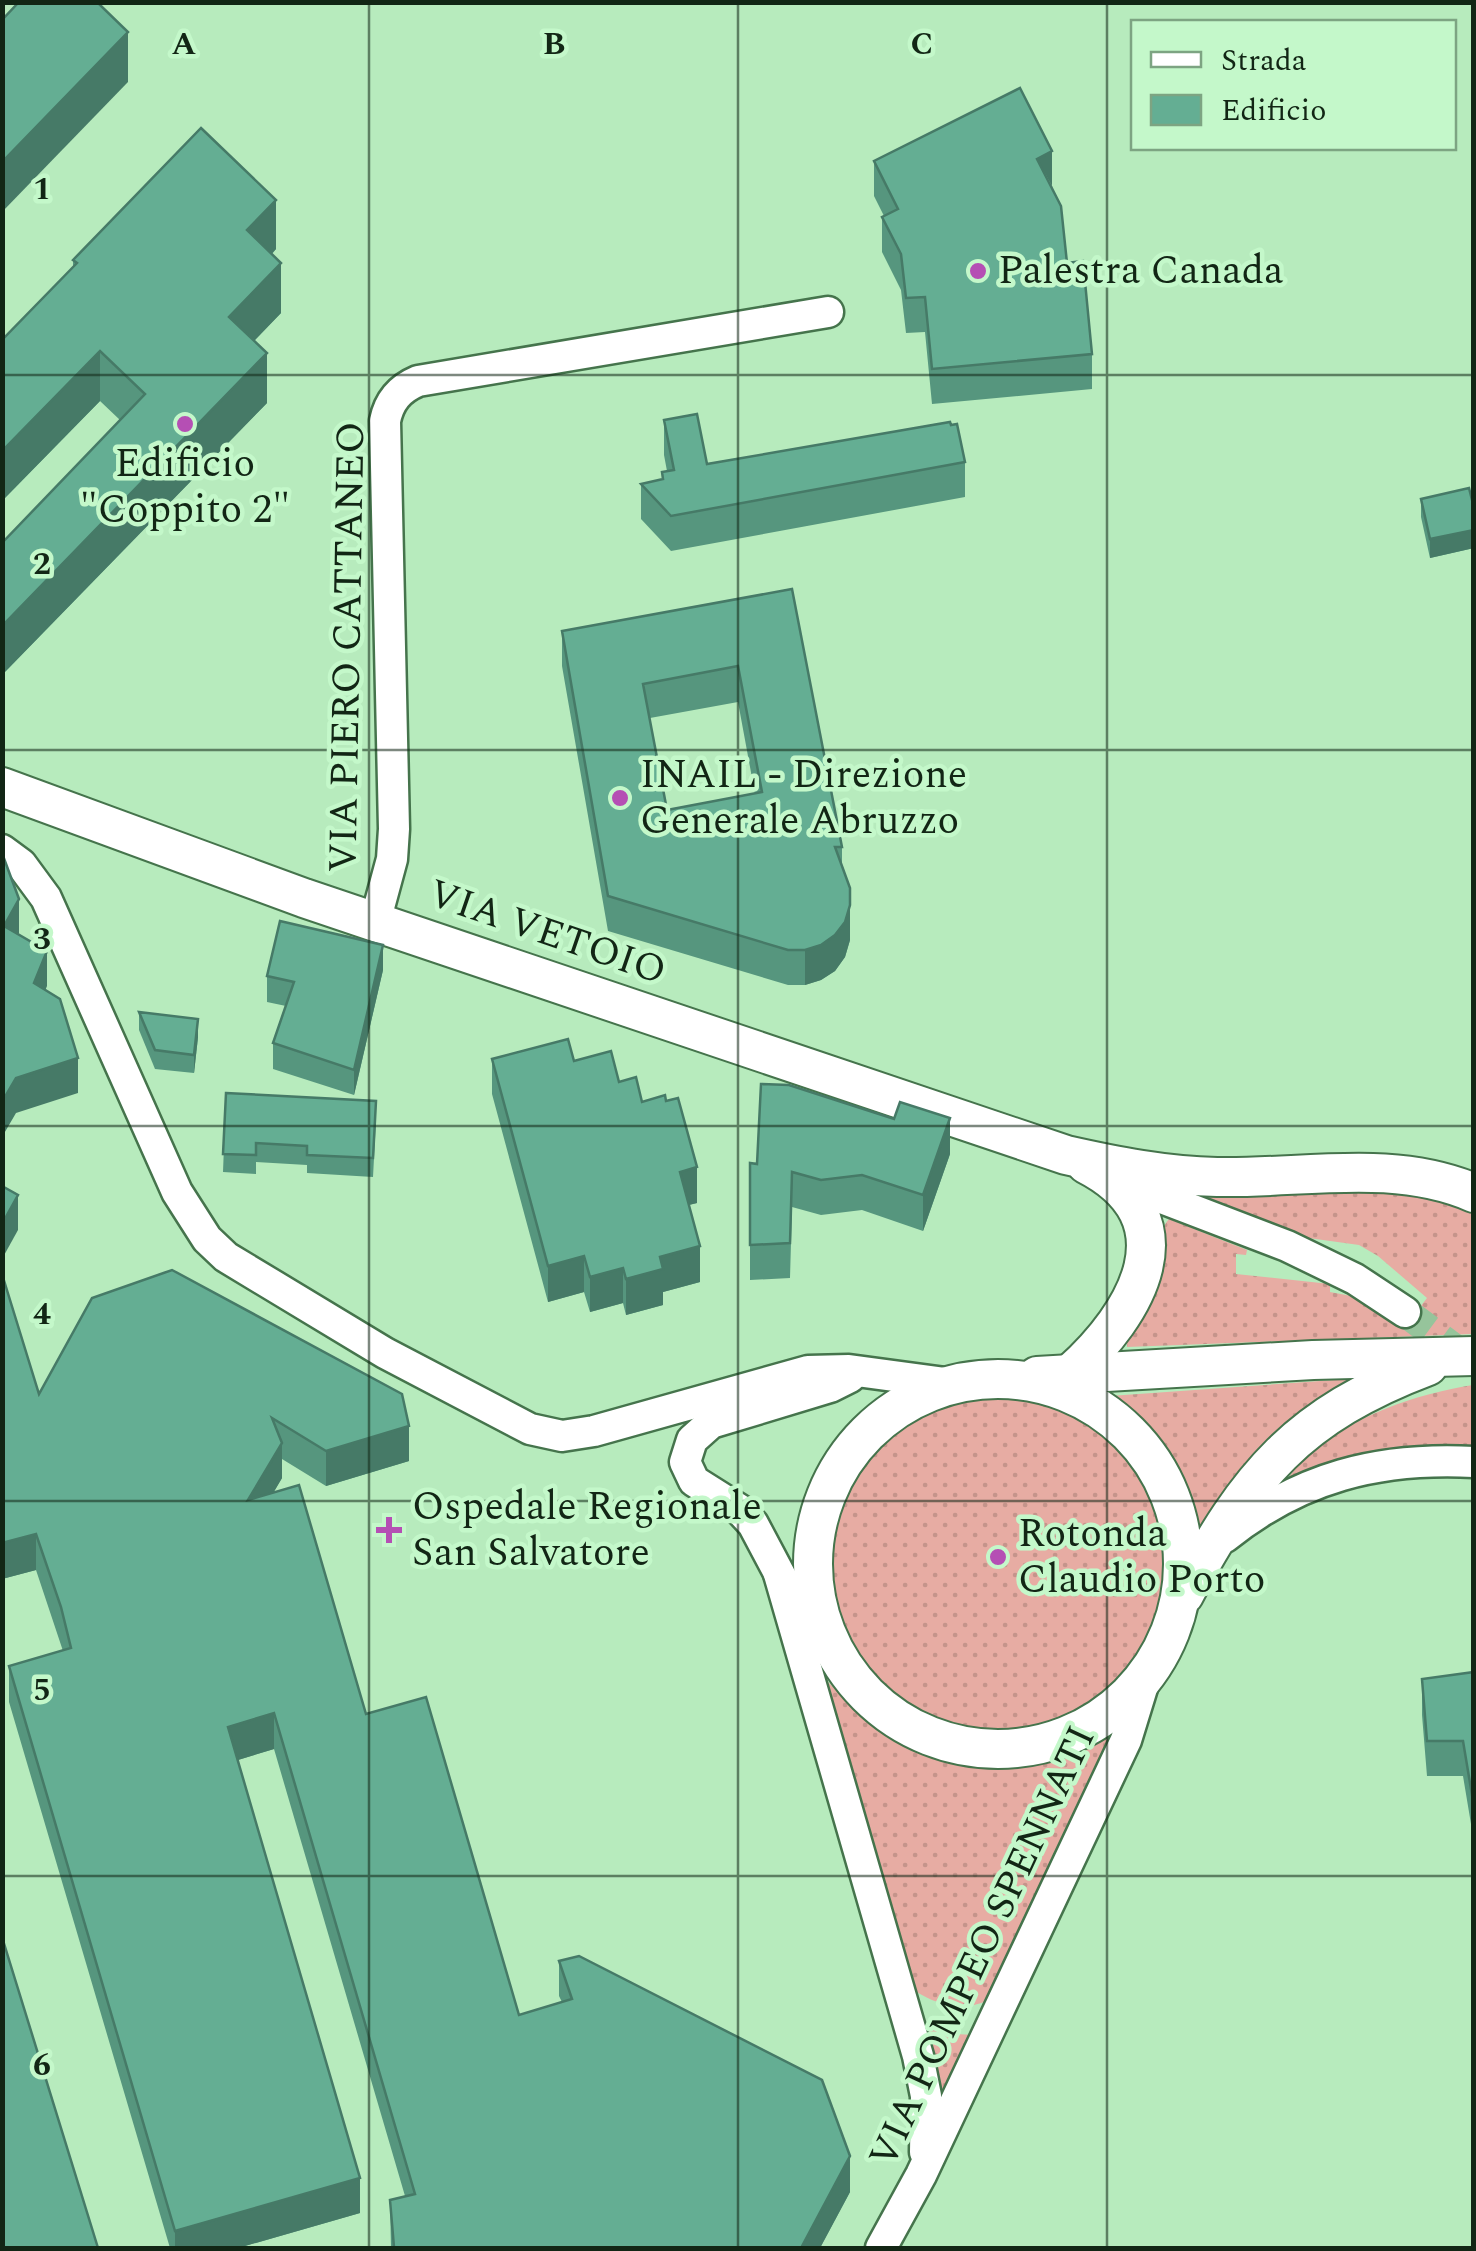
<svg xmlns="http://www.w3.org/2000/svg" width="1476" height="2251" viewBox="0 0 1476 2251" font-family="Spectral,serif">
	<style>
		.grass { fill: url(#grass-dots) }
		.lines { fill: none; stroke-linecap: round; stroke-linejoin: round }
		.minor-tunnel { stroke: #96c49b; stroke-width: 30; stroke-dasharray: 30 15; stroke-linecap: butt }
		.minor-casing { stroke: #45744c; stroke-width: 35 }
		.tertiary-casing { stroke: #45744c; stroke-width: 42 }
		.minor { stroke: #fff; stroke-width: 30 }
		.tertiary { stroke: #fff; stroke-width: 38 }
		.wall { fill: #56967e; fill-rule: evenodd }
		.shaded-wall { fill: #467a67 }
		.building { fill: #64ae93; stroke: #467a67; stroke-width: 2.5; fill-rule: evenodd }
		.grid { fill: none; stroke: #122615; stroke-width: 2.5; stroke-opacity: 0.55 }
		.poi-dot { fill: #b54fb4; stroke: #c4f8ca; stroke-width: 4 }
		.labels { text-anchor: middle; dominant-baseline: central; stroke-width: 9; stroke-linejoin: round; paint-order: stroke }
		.poi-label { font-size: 40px; fill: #122615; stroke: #c4f8ca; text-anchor: start }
		.street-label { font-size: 40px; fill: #122615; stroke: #c4f8ca }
		.grid-label { font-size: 32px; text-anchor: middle; font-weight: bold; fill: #122615; stroke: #c4f8ca; stroke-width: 9; stroke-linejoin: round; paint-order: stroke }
	</style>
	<defs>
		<pattern id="grass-dots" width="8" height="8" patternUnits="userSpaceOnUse" patternTransform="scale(2.5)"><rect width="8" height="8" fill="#e7aca3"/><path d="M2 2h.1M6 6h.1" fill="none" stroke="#c5948b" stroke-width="1.8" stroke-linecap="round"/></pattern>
	</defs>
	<rect width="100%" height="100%" fill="#b7ebbd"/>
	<g class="grass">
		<path d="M1409 1188 1473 1209V1334L1127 1347V1341C1140 1321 1156 1299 1160 1275 1163 1257 1157 1231 1169 1219L1247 1250 1246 1255 1236 1254V1274L1330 1284V1292L1367 1299 1404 1328 1427 1298 1378 1256 1359 1245 1287 1235 1187 1191Z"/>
		<path d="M1363 1378 1201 1546C1189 1476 1167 1438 1110 1396Z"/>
		<path d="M1473 1385V1447L1277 1492C1287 1480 1296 1466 1308 1455 1352 1416 1416 1394 1473 1385Z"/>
		<circle cx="997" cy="1564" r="168"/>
		<path d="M823 1677C843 1697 862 1718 885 1734 963 1786 1040 1771 1117 1729L992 1998C966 2013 939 2006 915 1991Z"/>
		<polygon points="923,2022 954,2034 976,2035 942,2104"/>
	</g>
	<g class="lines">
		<polyline class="minor-tunnel" points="1405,1312 1471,1361"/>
		<defs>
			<g id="minor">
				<polyline points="2,850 21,864 46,898 177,1192 207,1239 226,1257 385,1353 530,1429 562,1436 594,1431 808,1371 849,1370 953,1384"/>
				<path d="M375 922 392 859 394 829 385 421C389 401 399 389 418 381L828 312"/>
				<polyline points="1112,1179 1287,1246 1355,1279 1405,1312"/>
				<path d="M1225 1537C1300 1477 1378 1457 1474 1462"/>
				<polyline points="779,1574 918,2056 926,2096 925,2152"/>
				<polyline points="807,1625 812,1568"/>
				<polyline points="828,1639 788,1590 753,1524 740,1510 694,1481 685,1462 692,1440 711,1423 830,1387 850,1377"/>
				<polyline points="881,2248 921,2175 1126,1740 1146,1675"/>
			</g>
			<g id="tertiary">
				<path d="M2 787 304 898 1066 1155C1115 1166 1166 1176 1217 1177 1302 1179 1393 1158 1474 1193"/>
				<path d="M1071 1373C1137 1314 1193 1219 1086 1164"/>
				<polyline points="1037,1376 1313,1360 1474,1356"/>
				<circle cx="998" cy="1564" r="185"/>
				<path d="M1184 1595C1248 1475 1298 1415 1428 1366"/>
			</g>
		</defs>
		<use href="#minor" class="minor-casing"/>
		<use href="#tertiary" class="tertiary-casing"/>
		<use href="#minor" class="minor"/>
		<use href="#tertiary" class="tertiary"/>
	</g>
	<g class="wall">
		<polygon points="874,161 1052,186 1067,263 1092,354 1092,389 932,404 925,332 906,333 901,290 882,252 882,217 884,216 874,196"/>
		<polygon points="276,249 272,254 281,313 254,341 267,403 2,675 2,543 120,420 100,401 2,501 2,340 73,267 73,260"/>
		<polygon points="664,420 707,464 965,462 965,497 671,551 641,519 641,484 662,479 662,472 667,471 664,455"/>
		<polygon points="1421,499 1474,508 1474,548 1430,558 1421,517"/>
		<path d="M792 589 842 847V866L850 940 845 957 835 971 821 980 805 985H788L608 931 562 666V631ZM738 702 755 794 667 810 650 718Z"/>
		<polygon points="383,970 354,1095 273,1069 273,1043 286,1006 267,1002 267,976"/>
		<polygon points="139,1012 198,1037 194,1073 155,1069 139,1030"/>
		<polygon points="492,1059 574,1061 619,1082 642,1102 697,1203 689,1205 700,1282 663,1292 663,1305 626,1315 623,1303 590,1312 584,1292 548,1302 492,1094"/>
		<polygon points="226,1093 376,1120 373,1177 307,1173 307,1165 256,1162 256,1174 223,1172"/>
		<polygon points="950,1154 923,1231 862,1210 821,1215 792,1207 790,1278 750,1280 750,1163"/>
		<polygon points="92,1298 409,1461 326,1486 282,1459 282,1478 273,1493 366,1714 519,2015 562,2002 559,1996 559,1961 850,2192 820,2248 391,2248 390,2200 405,2196 274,1749 238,1760 360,2213 238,2248 170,2248 9,1702 9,1666 63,1651 36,1570 2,1579 39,1394"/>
		<polygon points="1474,1672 1474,1842 1463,1776 1427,1776 1422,1715 1422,1679"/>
	</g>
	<g class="shaded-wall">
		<polygon points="128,32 128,82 2,212 2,162"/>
		<polygon points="1052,151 1052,186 1037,159"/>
		<polygon points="276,200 276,249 247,280 247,230"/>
		<polygon points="281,263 281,313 229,367 229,317"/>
		<polygon points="100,351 100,401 2,501 2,451"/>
		<polygon points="267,353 267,403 2,675 2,626"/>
		<polygon points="1474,530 1474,548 1430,558 1430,539"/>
		<polygon points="19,899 19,934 4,926"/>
		<polygon points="850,905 850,940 845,957 835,971 821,980 805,985 805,950"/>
		<polygon points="383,945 383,970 354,1095 354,1070"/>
		<polygon points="47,951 47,986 34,1018 34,983"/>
		<polygon points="198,1019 198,1037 194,1073 194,1055"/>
		<polygon points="78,1058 78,1093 16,1113 2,1137 2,1102 16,1078"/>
		<polygon points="950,1118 950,1154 923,1231 923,1195"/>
		<polygon points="697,1167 697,1203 680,1207 680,1172"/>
		<polygon points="18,1195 18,1230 2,1259 2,1224"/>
		<polygon points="700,1246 700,1282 663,1292 663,1305 626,1315 626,1279 660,1257"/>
		<polygon points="584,1256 584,1292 548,1302 548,1266"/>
		<polygon points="623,1268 623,1303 590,1312 590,1277"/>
		<polygon points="409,1426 409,1461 326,1486 326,1451"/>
		<polygon points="282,1443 282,1478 248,1536 248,1500"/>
		<polygon points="36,1534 36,1570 2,1579 2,1543"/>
		<polygon points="274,1713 274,1749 228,1763 228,1727"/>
		<polygon points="850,2156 850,2192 820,2248 801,2248"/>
		<polygon points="360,2178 360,2213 238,2248 175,2248 175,2231"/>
	</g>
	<g class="building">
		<polygon points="19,2 97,2 128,32 2,162 2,20"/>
		<polygon points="1020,88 1052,151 1037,159 1061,206 1067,263 1083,261 1092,354 932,369 925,297 906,298 901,254 882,217 898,209 874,161"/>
		<polygon points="201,128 276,200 247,230 281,263 229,317 267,353 2,626 2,543 145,394 100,351 2,451 2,340 77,263 73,260"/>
		<polygon points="697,414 707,464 950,422 951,425 957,424 965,462 671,516 641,484 663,479 662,472 674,470 664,420"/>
		<polygon points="1469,488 1474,508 1474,530 1430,539 1421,499"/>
		<path d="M792 589 842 847H835L850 888V905L845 922 835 935 821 945 805 950H788L608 896 562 631ZM738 666 762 792 667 810 643 684Z"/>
		<polygon points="2,853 19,899 4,926 47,951 34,983 60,999 78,1058 16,1078 2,1102"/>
		<polygon points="280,921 383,945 354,1070 273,1043 294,982 267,976"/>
		<polygon points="139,1012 198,1019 194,1055 155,1050"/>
		<polygon points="568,1039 574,1061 611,1051 619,1082 636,1077 642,1102 665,1095 666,1101 678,1098 697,1167 680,1172 700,1246 660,1257 663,1269 626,1279 623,1268 590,1277 584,1256 548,1266 492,1059"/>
		<polygon points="761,1084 789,1085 894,1119 900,1102 950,1118 923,1195 862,1175 821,1180 792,1172 790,1243 750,1245 750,1163 757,1164"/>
		<polygon points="226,1093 376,1101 373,1158 307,1155 307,1146 256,1143 256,1155 223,1154"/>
		<polygon points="2,1186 18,1195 2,1224"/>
		<polygon points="172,1270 402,1394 409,1426 326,1451 272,1418 282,1443 248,1500 299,1485 366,1714 426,1697 519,2015 572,1999 559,1961 579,1956 822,2080 850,2156 801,2248 397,2248 394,2247 390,2200 415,2194 274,1713 228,1727 360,2178 175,2231 9,1666 71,1648 61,1607 36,1534 2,1543 2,1274 39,1394 92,1298"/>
		<polygon points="1474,1672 1474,1807 1463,1741 1427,1741 1422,1679"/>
		<polygon points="2,1937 98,2248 2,2248"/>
	</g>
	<path class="grid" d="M369 2V2248M738 2V2248M1107 2V2248M2 375H1474M2 750H1474M2 1126H1474M2 1501H1474M2 1876H1474"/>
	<g class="poi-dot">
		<circle cx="978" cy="271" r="10"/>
		<circle cx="185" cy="424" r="10"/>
		<circle cx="620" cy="798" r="10"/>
		<path d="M384 1515h10v10h10v10h-10v10h-10v-10h-10v-10h10z"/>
		<circle cx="998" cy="1557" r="10"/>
	</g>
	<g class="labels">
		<g class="poi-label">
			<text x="998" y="271">Palestra Canada</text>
			<text x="185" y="464" text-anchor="middle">Edificio<tspan x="185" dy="46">"Coppito 2"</tspan></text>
			<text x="640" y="775">INAIL - Direzione<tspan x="640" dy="46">Generale Abruzzo</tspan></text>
			<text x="412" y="1507">Ospedale Regionale<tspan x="412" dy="46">San Salvatore</tspan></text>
			<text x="1018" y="1534">Rotonda<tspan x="1018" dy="46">Claudio Porto</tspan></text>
		</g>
		<g class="street-label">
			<text transform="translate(348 647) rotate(-89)">VIA PIERO CATTANEO</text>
			<text transform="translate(547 933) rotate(19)">VIA VETOIO</text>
			<text transform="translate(983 1947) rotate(-65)">VIA POMPEO SPENNATI</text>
		</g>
	</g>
	<g class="grid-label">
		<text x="184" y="54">A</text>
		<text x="554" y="54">B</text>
		<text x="922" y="54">C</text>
		<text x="42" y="199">1</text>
		<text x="42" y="574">2</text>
		<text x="42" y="949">3</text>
		<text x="42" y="1324">4</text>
		<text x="42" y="1700">5</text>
		<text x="42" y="2075">6</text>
	</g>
	<rect width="1476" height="2251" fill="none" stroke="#122615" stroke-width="10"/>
	<rect x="1131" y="20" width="325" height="130" fill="#c4f8ca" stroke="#7da482" stroke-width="2.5"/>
	<rect x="1151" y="52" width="50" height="15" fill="#ffffff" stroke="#7da482" stroke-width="2.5"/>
	<text x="1221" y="70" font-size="30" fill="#122615">Strada</text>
	<rect x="1151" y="95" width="50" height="30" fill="#64ae93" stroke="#7da482" stroke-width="2.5"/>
	<text x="1221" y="120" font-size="30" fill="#122615">Edificio</text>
</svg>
